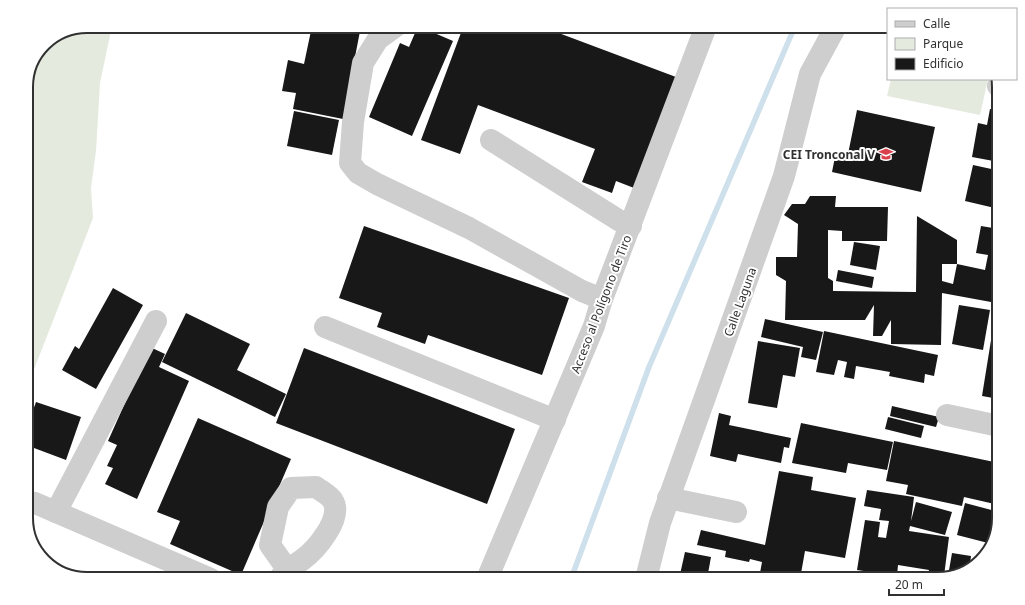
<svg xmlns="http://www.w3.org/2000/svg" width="1025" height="605" viewBox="0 0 1025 605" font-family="'Noto Sans',sans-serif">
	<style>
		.green { fill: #e4eade }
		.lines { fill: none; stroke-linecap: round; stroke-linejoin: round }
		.stream { stroke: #cee0eb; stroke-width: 5.5 }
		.building { fill: #181818 }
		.minor { stroke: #cecece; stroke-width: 22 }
		.labels { text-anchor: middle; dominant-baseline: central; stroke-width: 4; stroke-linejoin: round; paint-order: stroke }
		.poi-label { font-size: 12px; font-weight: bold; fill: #313131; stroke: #fff; text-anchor: end }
		.street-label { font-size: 12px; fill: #313131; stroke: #fff }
		.rim { fill: none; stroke: #313131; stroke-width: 2 }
	</style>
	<rect width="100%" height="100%" fill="#fff"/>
	<g class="green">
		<polygon points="87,26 112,26 100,83 96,151 91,188 93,218 26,390 26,83 44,44"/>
		<polygon points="891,79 988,79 980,115 887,96"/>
	</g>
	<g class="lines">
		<polyline class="stream" points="571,579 649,367 795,26"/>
	</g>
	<g class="building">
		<polygon points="312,26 361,26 343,119 293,109 296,93 282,91 288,60 304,64"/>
		<polygon points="418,26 453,41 412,136 369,117 400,43 409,47"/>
		<polygon points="454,26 540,26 676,77 634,188 616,181 612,193 582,182 595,149 478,105 460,154 421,140 462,30"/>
		<polygon points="990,109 999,110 999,162 972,157 978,123 987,125"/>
		<polygon points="857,110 935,127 921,192 832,172 836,152 848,154"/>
		<polygon points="294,111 339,120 332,155 287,146"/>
		<polygon points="973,165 996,170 997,166 999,166 999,209 965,201"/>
		<polygon points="810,196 836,196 835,207 888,207 887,241 842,241 842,231 828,230 828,278 833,281 833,291 916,292 917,216 957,240 957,264 942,264 942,281 953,284 957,264 985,270 988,255 976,253 981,226 999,229 999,272 997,272 991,302 942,293 941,345 891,344 891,320 882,336 873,336 874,305 865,320 785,320 786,281 776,275 776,257 797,257 798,224 784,215 792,204 805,204"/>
		<polygon points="364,226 569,298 542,375 428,335 425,344 377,327 382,313 339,298"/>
		<polygon points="854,242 880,246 876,270 850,265"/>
		<polygon points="838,270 874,277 872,288 836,281"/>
		<polygon points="113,288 143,305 96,389 62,370 75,346 79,349"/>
		<polygon points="959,305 990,310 983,350 952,344"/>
		<polygon points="186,313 250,344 237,370 286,394 275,417 162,362"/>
		<polygon points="765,319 823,332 816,360 801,357 803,347 761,337"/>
		<polygon points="824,331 938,355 934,376 925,374 924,383 889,376 890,372 856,366 854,379 844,377 847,362 838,360 834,375 816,372"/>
		<polygon points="992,334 999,335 999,399 982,396"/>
		<polygon points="758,341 800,348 795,377 783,375 777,408 748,403"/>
		<polygon points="150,347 165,354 159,367 189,381 137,499 105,484 113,468 107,466 117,445 108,441"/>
		<polygon points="304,348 515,429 487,504 276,423"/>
		<polygon points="36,402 81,417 66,460 26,445 26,430"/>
		<polygon points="892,406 939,417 936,427 890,416"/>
		<polygon points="719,413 731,416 729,425 791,438 789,448 784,447 781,463 738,454 736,462 710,456"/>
		<polygon points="888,417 924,426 921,438 885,429"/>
		<polygon points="198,418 291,459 241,575 170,544 180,521 157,512"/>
		<polygon points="801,423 893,442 887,470 848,463 846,473 792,463"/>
		<polygon points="894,441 999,463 999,505 964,497 962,506 906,494 908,485 886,481"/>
		<polygon points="779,471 813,477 811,490 856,498 845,558 805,551 800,579 760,573 762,562 750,559 749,562 725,557 726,551 697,545 701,530 765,545"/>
		<polygon points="867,490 914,497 911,521 916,502 952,512 945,535 910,526 909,531 949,537 944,576 928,574 929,570 898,565 897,576 857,570 865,520 880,522 878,537 886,538 889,521 879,520 881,509 864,506"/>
		<polygon points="965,503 999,512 992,544 957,535"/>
		<polygon points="685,552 711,557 707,579 679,579"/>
		<polygon points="952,553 971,556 970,564 975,565 969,571 948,576"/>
	</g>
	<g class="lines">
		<g class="minor">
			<polyline points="396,26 378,39 363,63 353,122 350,163 358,173 377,184 469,228 582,291 602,299"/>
			<polyline points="998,86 999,86"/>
			<polyline points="491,140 620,221 631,226"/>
			<polyline points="325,327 555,420"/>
			<polyline points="947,415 999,426"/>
			<polyline points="668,498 736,512"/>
			<polyline points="26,502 35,503 211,579"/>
			<polyline points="56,512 156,321"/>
			<path d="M279 579C288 567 291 568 302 560 316 550 343 518 333 501 330 495 321 491 316 487L291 488 278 507 270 545 287 569"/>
			<polyline points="487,579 594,326 602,299 706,26"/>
			<polyline points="646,579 660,523 784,176 810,74 836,26"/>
		</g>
	</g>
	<defs>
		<symbol id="school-bare" viewBox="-9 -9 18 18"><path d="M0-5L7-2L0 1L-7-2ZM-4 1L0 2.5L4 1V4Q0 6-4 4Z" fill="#d9424d" stroke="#fff" stroke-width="2.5" paint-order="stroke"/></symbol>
	</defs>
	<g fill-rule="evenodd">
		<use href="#school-bare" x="876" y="144" width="20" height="20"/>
	</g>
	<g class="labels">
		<g class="poi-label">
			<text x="875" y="154">CEI Tronconal V</text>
		</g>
		<g class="street-label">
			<text transform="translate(740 302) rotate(-70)">Calle Laguna</text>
			<text transform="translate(601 304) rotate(-69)">Acceso al Polígono de Tiro</text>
		</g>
	</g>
	<path d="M0 0H1025V605H0ZM87 33H938A54 54 0 0 1 992 87V518A54 54 0 0 1 938 572H87A54 54 0 0 1 33 518V87A54 54 0 0 1 87 33Z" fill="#fff" fill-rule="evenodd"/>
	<path class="rim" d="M87 33H938A54 54 0 0 1 992 87V518A54 54 0 0 1 938 572H87A54 54 0 0 1 33 518V87A54 54 0 0 1 87 33Z"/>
	<rect x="887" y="8" width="130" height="72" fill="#ffffff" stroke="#adadad"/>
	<rect x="895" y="21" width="20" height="6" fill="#cecece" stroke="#adadad"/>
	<text x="923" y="28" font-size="12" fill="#313131">Calle</text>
	<rect x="895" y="38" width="20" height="12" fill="#e4eade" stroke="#adadad"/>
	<text x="923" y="48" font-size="12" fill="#313131">Parque</text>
	<rect x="895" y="58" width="20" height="12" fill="#181818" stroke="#adadad"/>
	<text x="923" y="68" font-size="12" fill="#313131">Edificio</text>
	<path d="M889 589v6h55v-6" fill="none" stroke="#313131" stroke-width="2"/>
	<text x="895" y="589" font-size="12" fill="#313131" stroke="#ffffff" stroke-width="3" paint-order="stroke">20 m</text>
</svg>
